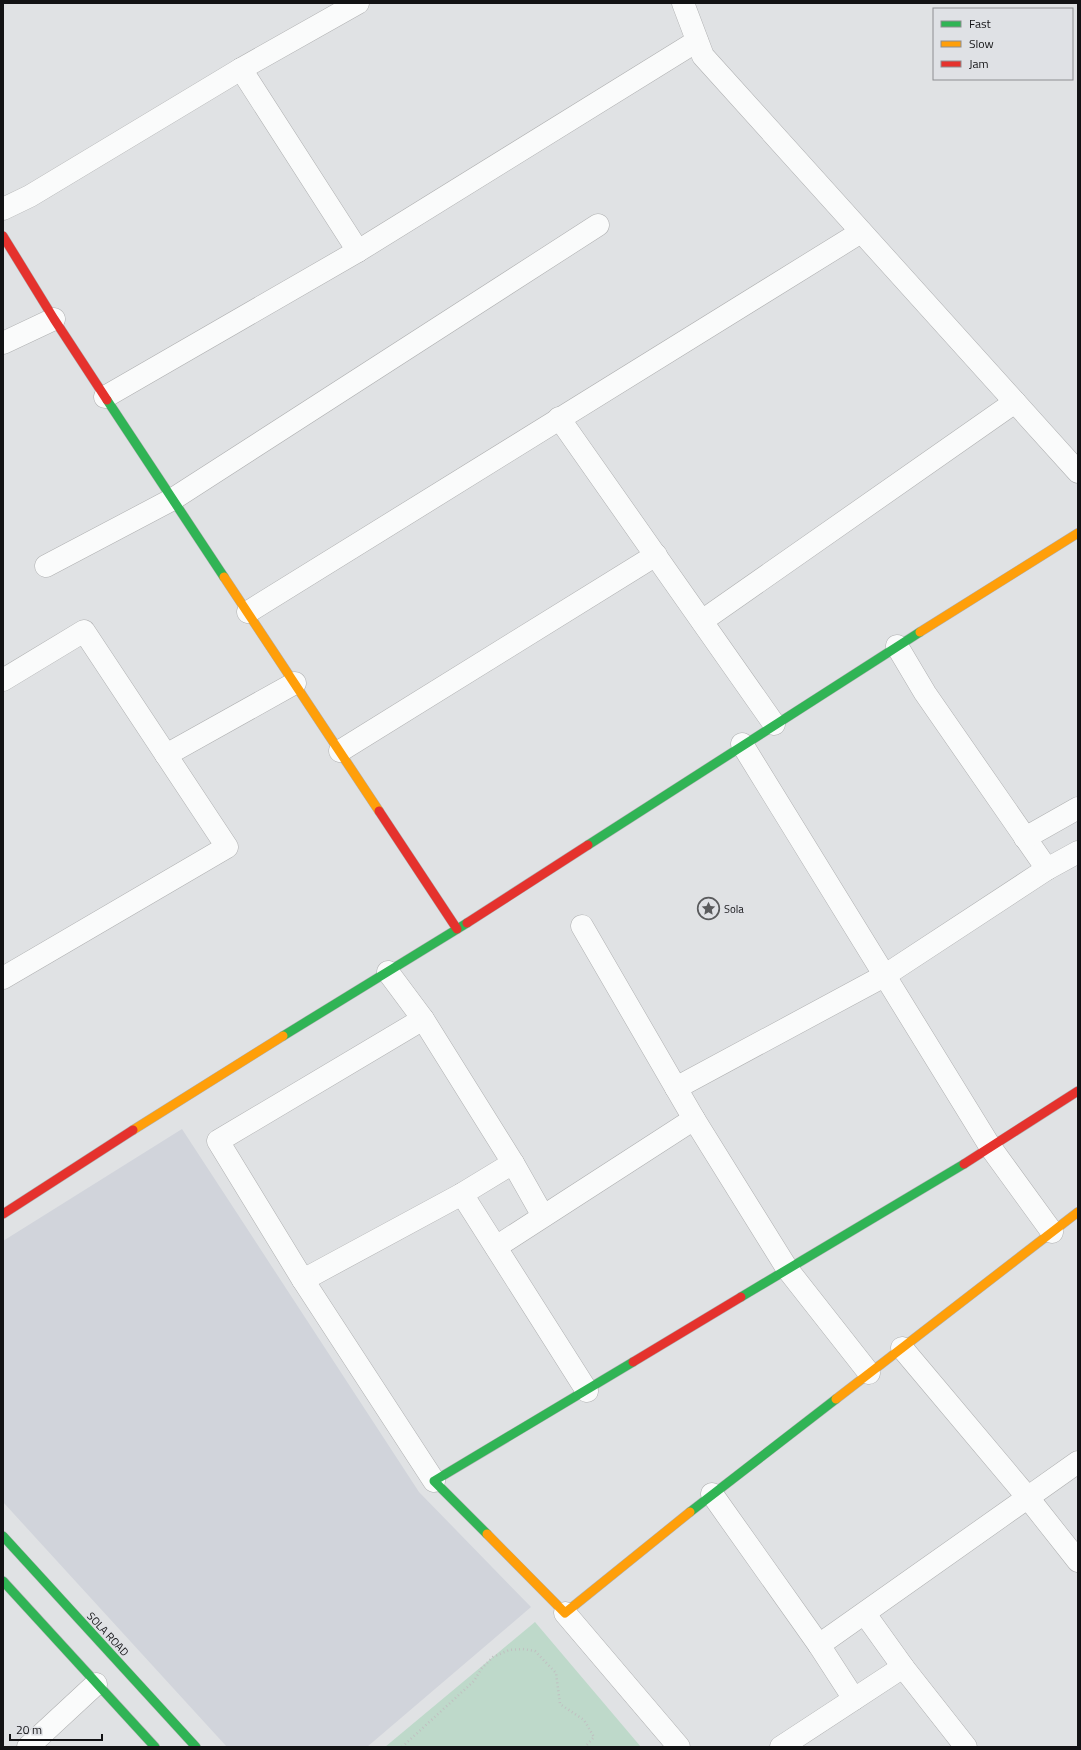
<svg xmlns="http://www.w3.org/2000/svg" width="1081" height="1750" viewBox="0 0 1081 1750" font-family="'Titillium Web',sans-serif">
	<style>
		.built { fill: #d1d4db }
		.green { fill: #bed9ca }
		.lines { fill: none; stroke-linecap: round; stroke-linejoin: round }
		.street-casing { stroke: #afb0b1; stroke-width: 23 }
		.fast-casing { stroke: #afb0b1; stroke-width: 10 }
		.slow-casing { stroke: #afb0b1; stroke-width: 10 }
		.jam-casing { stroke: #afb0b1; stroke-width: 10 }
		.path { stroke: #c0c0c1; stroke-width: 2.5; stroke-dasharray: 1 3; stroke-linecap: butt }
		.street { stroke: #fafbfb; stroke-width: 22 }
		.fast { stroke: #30b455; stroke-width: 9 }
		.slow { stroke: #ff9f0a; stroke-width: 9 }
		.jam { stroke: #e5322d; stroke-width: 9 }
		.labels { text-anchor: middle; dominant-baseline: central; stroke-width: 4; stroke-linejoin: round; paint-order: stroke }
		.poi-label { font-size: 11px; fill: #121214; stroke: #dfe1e5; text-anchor: start }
		.street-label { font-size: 11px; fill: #121214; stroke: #dfe1e5 }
	</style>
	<rect width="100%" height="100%" fill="#e0e2e4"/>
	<polygon class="built" points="182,1129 419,1492 531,1607 367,1747 227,1747 3,1502 3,1241"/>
	<polygon class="green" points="535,1622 641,1747 385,1747"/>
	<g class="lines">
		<defs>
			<g id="street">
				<polyline points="683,3 703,56 1078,472"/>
				<polyline points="241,69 358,251"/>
				<polyline points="3,209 30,196 241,69 358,3"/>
				<polyline points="3,343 54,319"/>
				<polyline points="105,397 358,251 697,41"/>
				<polyline points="559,418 774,724"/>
				<polyline points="46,566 173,499 598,225"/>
				<polyline points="248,612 861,232"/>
				<polyline points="702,621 1015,402"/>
				<polyline points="897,646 925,693 1047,869"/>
				<polyline points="3,680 84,631 227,847 3,978"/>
				<polyline points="742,744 991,1148 1052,1232"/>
				<polyline points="340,751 656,555"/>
				<polyline points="166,755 295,683"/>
				<polyline points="1025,838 1078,808"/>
				<polyline points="582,926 694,1119 788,1270 869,1373"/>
				<polyline points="388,972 423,1019"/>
				<polygon points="423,1019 513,1163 462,1194 303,1280 218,1141"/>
				<polyline points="676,1088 884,976 1047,869 1078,852"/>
				<polyline points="513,1163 543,1216"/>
				<polyline points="462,1194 587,1391"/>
				<polyline points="496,1247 694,1119"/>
				<polyline points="303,1280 434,1481"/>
				<polyline points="902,1348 1029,1499 1078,1561"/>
				<polyline points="712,1494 819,1645 854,1699"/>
				<polyline points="565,1613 679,1747"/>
				<polyline points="865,1614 903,1667 966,1747"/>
				<polyline points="819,1645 1078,1462"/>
				<polyline points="28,1747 96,1684"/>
				<polyline points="781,1747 903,1667"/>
			</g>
			<g id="fast">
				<polyline points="107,400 224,577"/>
				<polyline points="588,845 920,632"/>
				<polyline points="283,1036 467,923"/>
				<polyline points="741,1297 964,1164"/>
				<polyline points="690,1512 836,1399"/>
				<polyline points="487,1534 434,1481 633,1362"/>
				<polyline points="3,1536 196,1747"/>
				<polyline points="3,1581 155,1747"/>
			</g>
			<g id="slow">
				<polyline points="224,577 379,811"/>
				<polyline points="920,632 1078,533"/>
				<polyline points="133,1130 283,1036"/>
				<polyline points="836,1399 1078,1212"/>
				<polyline points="487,1534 565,1613 690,1512"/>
			</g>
			<g id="jam">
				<polyline points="3,236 54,319 107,400"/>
				<polyline points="379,811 457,929"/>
				<polyline points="467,923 588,845"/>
				<polyline points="964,1164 1078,1091"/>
				<polyline points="3,1214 133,1130"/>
				<polyline points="633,1362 741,1297"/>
			</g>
		</defs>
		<use href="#street" class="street-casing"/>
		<use href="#fast" class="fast-casing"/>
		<use href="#slow" class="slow-casing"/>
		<use href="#jam" class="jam-casing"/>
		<polyline class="path" points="402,1747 474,1681 482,1668 493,1657 509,1650 523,1649 535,1651 556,1673 560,1704 584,1720 594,1737 585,1747"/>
		<use href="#street" class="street"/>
		<use href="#fast" class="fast"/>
		<use href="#slow" class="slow"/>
		<use href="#jam" class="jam"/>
	</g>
	<defs>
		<symbol id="sight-ring" viewBox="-11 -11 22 22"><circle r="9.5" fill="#dfe1e5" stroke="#5a5b5d" stroke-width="1.5"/><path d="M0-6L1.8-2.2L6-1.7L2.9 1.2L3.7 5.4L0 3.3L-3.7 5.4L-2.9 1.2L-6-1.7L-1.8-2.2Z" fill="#5a5b5d"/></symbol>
	</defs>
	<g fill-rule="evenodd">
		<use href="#sight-ring" x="696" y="896" width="25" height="25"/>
	</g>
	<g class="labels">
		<g class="poi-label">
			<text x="724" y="909">Sola</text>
		</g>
		<g class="street-label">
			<text transform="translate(108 1634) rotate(47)">SOLA ROAD</text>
		</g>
	</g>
	<rect width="1081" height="1750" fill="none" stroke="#121214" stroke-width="8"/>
	<rect x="933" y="8" width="140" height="72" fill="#dfe1e5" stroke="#8d8e91"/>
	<rect x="941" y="21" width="20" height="6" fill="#30b455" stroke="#8d8e91"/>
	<text x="969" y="28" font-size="12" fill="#121214">Fast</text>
	<rect x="941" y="41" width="20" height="6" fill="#ff9f0a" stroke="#8d8e91"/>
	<text x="969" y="48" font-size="12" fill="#121214">Slow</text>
	<rect x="941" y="61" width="20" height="6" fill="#e5322d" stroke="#8d8e91"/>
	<text x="969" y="68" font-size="12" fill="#121214">Jam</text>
	<path d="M10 1734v6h92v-6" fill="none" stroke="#121214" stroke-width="2"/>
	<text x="16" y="1734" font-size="12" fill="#121214" stroke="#dfe1e5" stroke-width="3" paint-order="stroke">20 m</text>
</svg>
